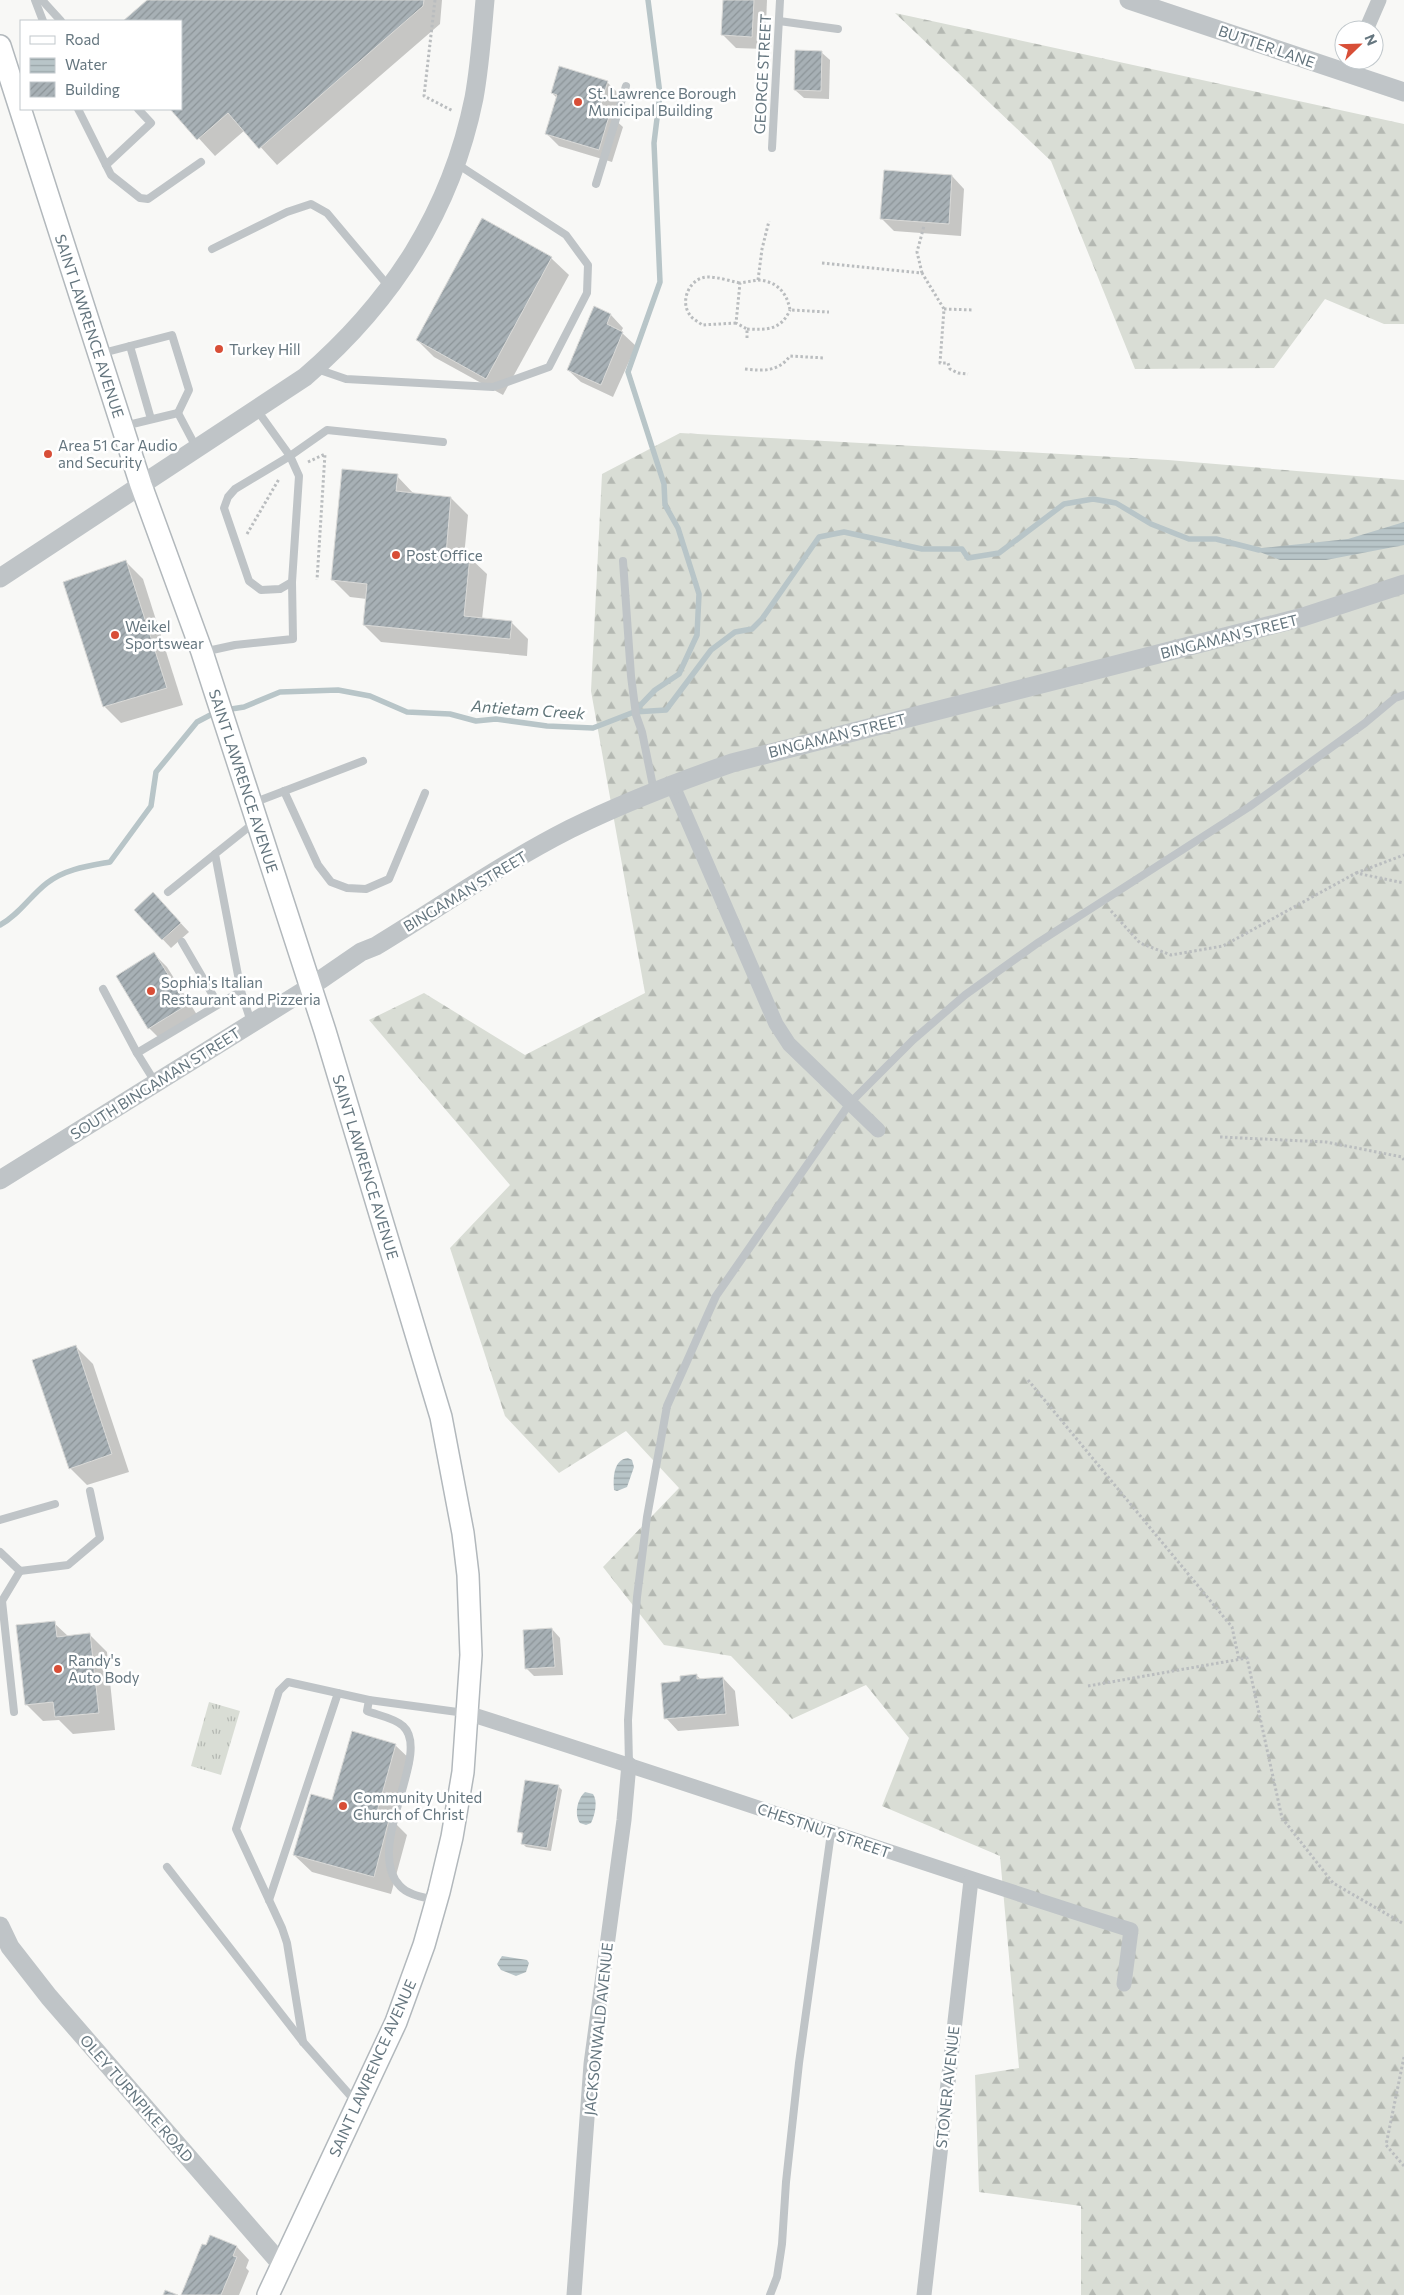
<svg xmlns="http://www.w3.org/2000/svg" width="1404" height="2295" viewBox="0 0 1404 2295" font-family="Commissioner,sans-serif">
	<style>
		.forest { fill: url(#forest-firs) }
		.park { fill: url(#park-tufts) }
		.water { fill: url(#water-rules) }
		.shadow { fill: #0003 }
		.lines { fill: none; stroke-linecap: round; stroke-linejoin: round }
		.stream { stroke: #b8c5c8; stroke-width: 5.5 }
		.building { fill: url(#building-hatch); stroke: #dadad8 }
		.secondary-casing { stroke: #b2b8bc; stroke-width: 24 }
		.path { stroke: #babdbf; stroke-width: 3; stroke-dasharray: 2.5 2.5; stroke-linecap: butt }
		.service { stroke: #bfc4c7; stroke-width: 8 }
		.minor { stroke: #bfc4c7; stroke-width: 15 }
		.tertiary { stroke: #bfc4c7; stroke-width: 19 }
		.secondary { stroke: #fff; stroke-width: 21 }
		.poi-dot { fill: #d84e37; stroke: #fff; stroke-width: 2 }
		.labels { text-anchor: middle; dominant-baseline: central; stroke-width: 5; stroke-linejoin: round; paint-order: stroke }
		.street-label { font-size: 15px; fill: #65767f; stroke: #fff }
		.poi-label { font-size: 15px; fill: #65767f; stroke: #fff; text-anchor: start }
		.water-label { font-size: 16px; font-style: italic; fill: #607579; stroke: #fff }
	</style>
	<defs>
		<pattern id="forest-firs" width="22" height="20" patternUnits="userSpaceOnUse" patternTransform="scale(1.25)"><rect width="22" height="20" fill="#d9ddd5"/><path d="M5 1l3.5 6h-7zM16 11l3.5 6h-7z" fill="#b4b8b2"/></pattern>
		<pattern id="park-tufts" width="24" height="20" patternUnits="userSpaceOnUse" patternTransform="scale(1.25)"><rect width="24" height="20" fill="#d9ddd5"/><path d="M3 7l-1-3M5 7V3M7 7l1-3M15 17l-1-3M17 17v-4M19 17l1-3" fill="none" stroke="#b4b8b2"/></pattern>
		<pattern id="water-rules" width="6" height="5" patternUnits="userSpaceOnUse" patternTransform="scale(1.25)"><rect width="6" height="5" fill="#b8c5c8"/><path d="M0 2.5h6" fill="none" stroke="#99a5a8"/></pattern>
		<pattern id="building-hatch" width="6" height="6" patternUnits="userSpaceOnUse" patternTransform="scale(1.25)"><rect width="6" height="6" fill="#a7b0b5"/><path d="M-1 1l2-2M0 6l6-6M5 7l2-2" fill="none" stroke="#8c9498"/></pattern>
	</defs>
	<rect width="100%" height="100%" fill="#f8f8f6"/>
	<g class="forest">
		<polygon points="895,13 1404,124 1404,324 1384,324 1325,299 1274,368 1135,369 1051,161"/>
		<polygon points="680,433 1168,460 1404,480 1404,2295 1081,2295 1081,2206 979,2192 975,2075 1019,2068 1000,1856 882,1806 909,1738 866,1685 792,1719 731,1656 664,1645 603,1567 679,1488 626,1431 559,1473 505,1416 450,1248 510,1185 369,1020 424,993 525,1055 645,993 591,691 602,474"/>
	</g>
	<polygon class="park" points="209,1702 240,1711 221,1775 191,1766"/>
	<g class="water">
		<polygon points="1404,522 1404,545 1326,560 1280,560 1252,549 1348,539"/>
		<path d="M628 1458 632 1460 634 1467 627 1487 617 1491 614 1490C613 1479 613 1459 628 1458Z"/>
		<path d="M585 1792 593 1794C598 1801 595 1815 591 1823L586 1825 580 1823C574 1815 577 1799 585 1792Z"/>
		<polygon points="502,1956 527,1960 529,1963 526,1972 516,1976 501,1970 497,1964"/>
	</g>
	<g class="shadow">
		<polygon points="149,0 442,0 440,24 277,165 245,130 215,156 172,109 181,109 181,21 125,21"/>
		<polygon points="725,0 767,0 765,49 736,48 723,35"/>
		<polygon points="821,52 830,60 829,99 804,98 795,90"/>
		<polygon points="607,82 620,95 613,118 623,127 612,162 559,146 547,134 557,98 552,93"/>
		<polygon points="952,176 964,189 961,236 894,231 881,218"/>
		<polygon points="551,258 569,275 503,395 434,357 417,340"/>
		<polygon points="595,308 611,315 623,328 621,332 636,346 613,397 581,382 568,370"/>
		<polygon points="397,476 414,494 451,498 468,515 464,557 469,557 487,574 482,619 511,622 528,639 527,656 381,642 364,625 367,599 350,597 333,580"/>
		<polygon points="126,562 143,579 183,705 121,723 104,706"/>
		<polygon points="161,902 189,932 171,948 135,910"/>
		<polygon points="154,954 167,967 199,1018 162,1041 149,1028 117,977"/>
		<polygon points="76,1347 93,1364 129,1472 87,1485 70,1468"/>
		<polygon points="54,1623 69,1637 90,1635 107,1652 115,1730 73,1734 59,1720 43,1721 26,1704"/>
		<polygon points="552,1629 560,1638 563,1675 534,1676 526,1668"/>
		<polygon points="696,1675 702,1680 723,1678 735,1691 739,1726 678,1731 666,1718"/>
		<polygon points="395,1745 413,1762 396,1824 407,1835 391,1894 312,1872 294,1855 333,1801"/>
		<polygon points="558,1786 562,1790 551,1851 526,1847 522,1843 524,1835 518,1831"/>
		<polygon points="211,2237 237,2247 249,2260 246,2268 249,2271 239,2295 183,2295"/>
	</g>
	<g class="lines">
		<g class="stream">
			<polyline points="225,710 244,707 280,692 338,690 370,696 407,712 450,714 476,721 496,719 547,726 593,728 634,712 666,710 711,650 735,632 752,629 762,619 819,537 844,532 922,549 962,549 968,558 999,553 1064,504 1093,499 1116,503 1151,524 1189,539 1216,539 1259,550"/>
			<polyline points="635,711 655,690 679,674 697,635 699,594 678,528 665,505 664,484 628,372 660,282 654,143 660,94 648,0"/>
			<path d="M0 925C19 915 30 896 47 883 65 869 88 866 110 862L151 806 156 772 197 722 216 712"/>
		</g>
	</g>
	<g class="building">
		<polygon points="147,0 424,0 423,6 259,149 228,113 197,140 170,109 181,109 181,21 123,21"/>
		<polygon points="723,0 754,0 752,37 721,35"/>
		<polygon points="795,50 822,51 821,91 794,90"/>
		<polygon points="559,66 608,81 599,110 610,113 599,150 545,134 557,95 551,93"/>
		<polygon points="884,170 952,175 949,224 880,219"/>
		<polygon points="482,218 552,257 486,379 416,340"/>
		<polygon points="594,306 611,314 607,324 623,332 601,385 567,370"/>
		<polygon points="342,469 398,474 396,491 451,497 446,554 470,556 464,616 512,621 510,639 363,625 367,584 331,580"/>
		<polygon points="126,560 167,688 103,707 63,582"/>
		<polygon points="153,892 181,923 162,940 134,910"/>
		<polygon points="154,952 187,1005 148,1029 116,976"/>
		<polygon points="76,1345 112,1454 69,1469 32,1360"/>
		<polygon points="55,1621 57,1637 90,1633 99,1713 55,1717 53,1702 25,1705 16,1625"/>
		<polygon points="552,1628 555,1667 525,1669 523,1630"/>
		<polygon points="697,1674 697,1679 723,1677 726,1714 664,1719 661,1683 680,1681 680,1676"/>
		<polygon points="352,1731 396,1744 377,1812 390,1816 374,1877 293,1855 311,1794 332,1800"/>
		<polygon points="525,1780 559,1785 547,1848 521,1844 523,1833 517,1832"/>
		<polygon points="210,2235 237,2246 233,2256 237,2257 221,2295 181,2295 202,2244 206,2245"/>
		<polygon points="165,2290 178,2295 163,2295"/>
	</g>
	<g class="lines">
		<defs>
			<polyline id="secondary" points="0,46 141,485 202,652 325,1031 441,1417 463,1533 468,1575 471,1655 463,1772 452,1837 439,1892 424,1945 396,2022 268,2295"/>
		</defs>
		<use href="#secondary" class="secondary-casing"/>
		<g class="path">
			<polyline points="435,0 424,96 453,111"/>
			<polyline points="822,263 922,273 944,309 940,363 948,363 950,369 958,373 968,374"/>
			<polyline points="922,273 917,252 924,226"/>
			<path d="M758 280C776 281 787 292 790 310L829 312"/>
			<polyline points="944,309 973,310"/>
			<path d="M736 323 702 325C699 322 692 319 690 315 679 301 690 277 708 277 718 277 730 281 740 283"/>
			<path d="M747 329C767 330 781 330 790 310"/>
			<polyline points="747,338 747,329 736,323 740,283 758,280 762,249 769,221"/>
			<path d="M745 369C763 371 778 372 790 356L825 358"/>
			<polyline points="308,462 325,454 317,580"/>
			<polyline points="247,534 279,479"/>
			<polyline points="1356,873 1404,855"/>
			<polyline points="1111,911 1140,943 1171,955 1223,946 1356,873 1404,883"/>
			<polyline points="1220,1137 1326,1142 1402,1157 1404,1160"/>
			<polyline points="1028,1380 1232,1627 1239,1660"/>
			<polyline points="1088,1686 1247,1658 1282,1818 1333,1883 1404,1924"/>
			<polyline points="1404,2057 1386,2145 1404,2166"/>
		</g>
		<g class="service">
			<polyline points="35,0 43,21"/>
			<polyline points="42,0 61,21"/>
			<polyline points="779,21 838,29"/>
			<polyline points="78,109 111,175 140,198 148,199 201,162"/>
			<polyline points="772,148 780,0"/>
			<polyline points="106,165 151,123 138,109"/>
			<polyline points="596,184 626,86"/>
			<polyline points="212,249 287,212 311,204 327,213 390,288"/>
			<polyline points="130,346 151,419"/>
			<polyline points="99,354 172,335 189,390 178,413"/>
			<polyline points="317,369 346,379 493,387 549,367 587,293 588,265 566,235 457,164"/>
			<polyline points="257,410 290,456 327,430 443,442"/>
			<polyline points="124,426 178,413 197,449"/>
			<polygon points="290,456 299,476 292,582 280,589 261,590 249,581 224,508 228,497 235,489"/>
			<polyline points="623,561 631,676 636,715 642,732 654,791"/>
			<polyline points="203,652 235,645 293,639 292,582"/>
			<polyline points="284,791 318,865 331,882 347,888 366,889 389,879 425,793"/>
			<polyline points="253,803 363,761"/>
			<polyline points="168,892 215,854"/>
			<polyline points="182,942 218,1004"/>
			<polyline points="103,989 137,1053"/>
			<polyline points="251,1022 241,991 215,854 255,822"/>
			<polyline points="155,1082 137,1053 241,991"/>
			<polyline points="0,1520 55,1504"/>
			<polyline points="0,1552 20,1571 68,1565 100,1538 90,1491"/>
			<path d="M369 1700 367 1711C377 1715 395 1718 403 1726 433 1753 363 1847 400 1886 408 1895 423 1897 435 1900"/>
			<polyline points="14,1712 2,1601 20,1571"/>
			<polyline points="629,1764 628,1720 637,1597 647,1517 667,1406 716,1296 850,1103 913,1040 965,995 1039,942 1249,807 1365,723 1395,698 1404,695"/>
			<polyline points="167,1867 303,2042 356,2102"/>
			<polyline points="269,1900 338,1693"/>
			<polyline points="303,2042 287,1943 282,1928 236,1829 279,1691 288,1682 369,1700 465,1713"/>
			<polyline points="770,2295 777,2277 782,2244 786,2182 799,2063 831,1833"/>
		</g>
		<g class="minor">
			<polyline points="1366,30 1379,0"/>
			<polyline points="1347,73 1353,60"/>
			<polyline points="672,784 776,1024 789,1044 878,1130"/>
			<path d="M467 1713C689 1783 909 1860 1131 1930L1124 1984"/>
			<polyline points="574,2295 591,2064 624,1820 629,1764"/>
			<polyline points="924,2295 971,1880"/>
		</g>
		<g class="tertiary">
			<polyline points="1129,0 1404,92"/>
			<path d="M0 578 305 377C392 302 451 212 474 98 480 65 482 33 485 0"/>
			<path d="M0 1180 310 987 361 952 376 946C440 907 503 863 570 829 623 803 677 782 732 763L1303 617 1404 584"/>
			<polyline points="0,1926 10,1947 49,1997 281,2264"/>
		</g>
		<use href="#secondary" class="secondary"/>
	</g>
	<g class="poi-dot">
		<circle cx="578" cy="102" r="5"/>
		<circle cx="219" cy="349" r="5"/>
		<circle cx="48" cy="454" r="5"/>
		<circle cx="396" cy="555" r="5"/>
		<circle cx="115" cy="635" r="5"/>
		<circle cx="151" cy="991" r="5"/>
		<circle cx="58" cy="1669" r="5"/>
		<circle cx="343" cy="1806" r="5"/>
	</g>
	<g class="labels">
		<g class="street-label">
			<text transform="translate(1267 46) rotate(19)">BUTTER LANE</text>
			<text transform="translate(762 74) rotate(-87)">GEORGE STREET</text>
			<text transform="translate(90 326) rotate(72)">SAINT LAWRENCE AVENUE</text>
			<text transform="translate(1229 636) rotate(-14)">BINGAMAN STREET</text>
			<text transform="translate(837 735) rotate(-14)">BINGAMAN STREET</text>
			<text transform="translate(244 781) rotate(72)">SAINT LAWRENCE AVENUE</text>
			<text transform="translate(465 891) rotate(-31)">BINGAMAN STREET</text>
			<text transform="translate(155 1083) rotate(-32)">SOUTH BINGAMAN STREET</text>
			<text transform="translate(366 1167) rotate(73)">SAINT LAWRENCE AVENUE</text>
			<text transform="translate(824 1830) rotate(19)">CHESTNUT STREET</text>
			<text transform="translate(598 2029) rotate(-84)">JACKSONWALD AVENUE</text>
			<text transform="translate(372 2068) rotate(-66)">SAINT LAWRENCE AVENUE</text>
			<text transform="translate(947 2087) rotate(-84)">STONER AVENUE</text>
			<text transform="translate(137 2098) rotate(49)">OLEY TURNPIKE ROAD</text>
		</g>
		<g class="poi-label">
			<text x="588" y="93">St. Lawrence Borough<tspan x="588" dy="17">Municipal Building</tspan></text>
			<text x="229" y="349">Turkey Hill</text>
			<text x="58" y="445">Area 51 Car Audio<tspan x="58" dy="17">and Security</tspan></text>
			<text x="406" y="555">Post Office</text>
			<text x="125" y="626">Weikel<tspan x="125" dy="17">Sportswear</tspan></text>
			<text x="161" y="982">Sophia's Italian<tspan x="161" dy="17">Restaurant and Pizzeria</tspan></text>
			<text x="68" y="1660">Randy's<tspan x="68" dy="17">Auto Body</tspan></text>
			<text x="353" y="1797">Community United<tspan x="353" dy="17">Church of Christ</tspan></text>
		</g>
		<g class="water-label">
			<text transform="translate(528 709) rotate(4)">Antietam Creek</text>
		</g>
	</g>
	<rect x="20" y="20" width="162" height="90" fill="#ffffff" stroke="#c1c8cc"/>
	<rect x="30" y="36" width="25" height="8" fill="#ffffff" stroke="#c1c8cc"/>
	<text x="65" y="45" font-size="15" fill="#65767f">Road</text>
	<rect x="30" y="58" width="25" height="15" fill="url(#water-rules)" stroke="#c1c8cc"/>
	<text x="65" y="70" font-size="15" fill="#65767f">Water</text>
	<rect x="30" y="82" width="25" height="15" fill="url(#building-hatch)" stroke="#c1c8cc"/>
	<text x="65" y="95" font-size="15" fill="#65767f">Building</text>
	<g transform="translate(1359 45) rotate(67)"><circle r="24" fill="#ffffff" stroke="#c1c8cc"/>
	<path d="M0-4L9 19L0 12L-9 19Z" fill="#d84e37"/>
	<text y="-8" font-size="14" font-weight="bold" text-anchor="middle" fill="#65767f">N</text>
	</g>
</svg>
